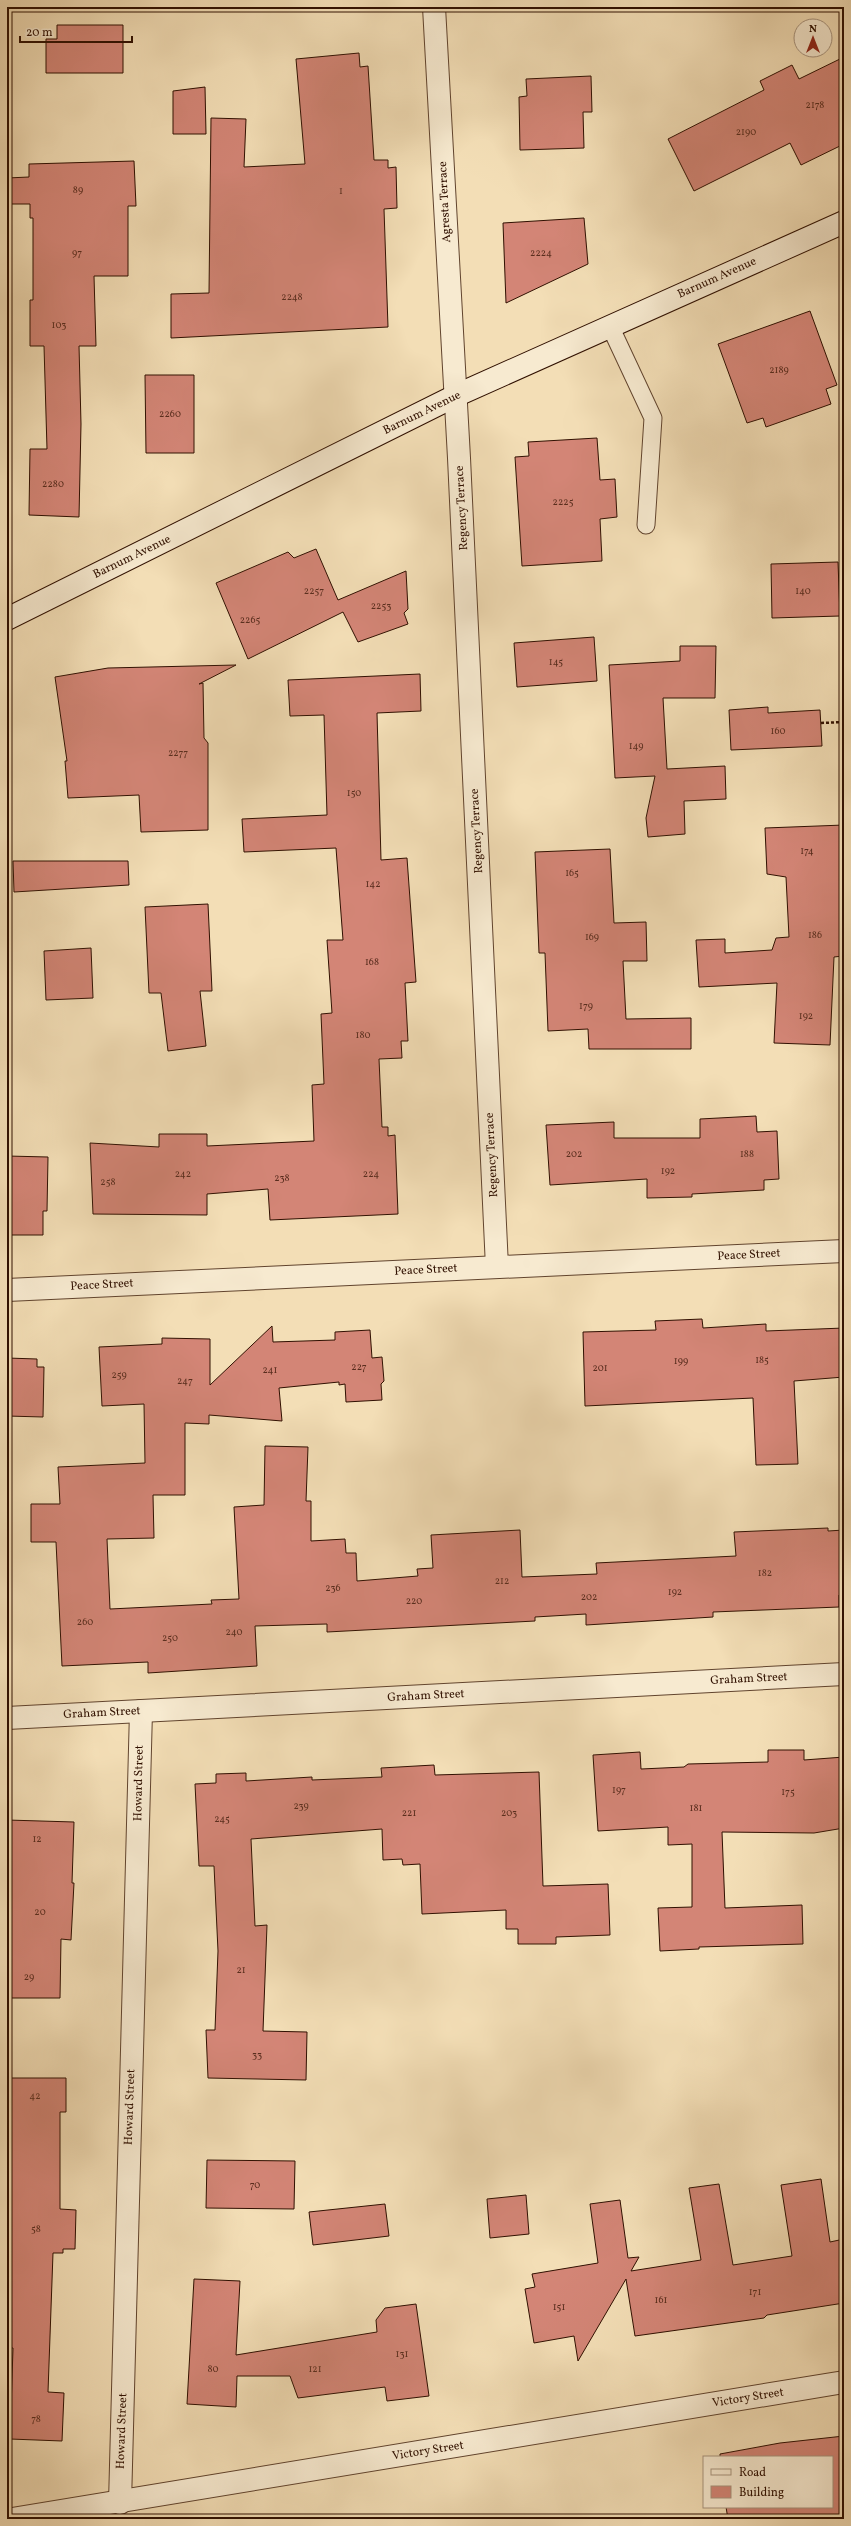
<svg xmlns="http://www.w3.org/2000/svg" width="851" height="2526" viewBox="0 0 851 2526" font-family="Vollkorn,serif">
	<style>
		.building { fill: #d38576; stroke: #301001 }
		.lines { fill: none; stroke-linecap: round; stroke-linejoin: round }
		.service-casing { stroke: #61442e; stroke-width: 19 }
		.minor-casing { stroke: #61442e; stroke-width: 24 }
		.secondary-casing { stroke: #301001; stroke-width: 24 }
		.path { stroke: #301001; stroke-width: 2.5; stroke-dasharray: 3 2; stroke-linecap: butt }
		.service { stroke: #f7ead0; stroke-width: 17 }
		.minor { stroke: #f7ead0; stroke-width: 22 }
		.secondary { stroke: #f7ead0; stroke-width: 22 }
		.labels { text-anchor: middle; dominant-baseline: central; stroke-width: 4; stroke-linejoin: round; paint-order: stroke }
		.number-label { font-size: 10px; fill: #592d1e }
		.street-label { font-size: 12px; fill: #301001; stroke: #f7ead0 }
	</style>
	<rect width="100%" height="100%" fill="#f3deb6"/>
	<filter id="stains"><feTurbulence type="fractalNoise" baseFrequency=".005" numOctaves="4"/><feColorMatrix values="0 0 0 0 .2 0 0 0 0 .09 0 0 0 0 .02 0 0 0 .5 -.17"/></filter>
	<radialGradient id="worn" r=".72"><stop offset=".6" stop-color="#630" stop-opacity="0"/><stop offset="1" stop-color="#630" stop-opacity=".3"/></radialGradient>
	<g class="building">
		<polygon points="57,25 123,25 123,73 46,73 46,39 57,39"/>
		<polygon points="359,53 360,67 368,66 374,160 388,160 388,168 396,167 397,208 384,209 388,327 171,338 171,294 209,293 211,118 246,119 244,167 305,164 296,59"/>
		<polygon points="844,57 844,144 801,165 790,143 694,191 668,139 764,90 760,81 792,65 799,79"/>
		<polygon points="591,76 592,112 583,112 584,148 520,150 519,97 527,96 526,79"/>
		<polygon points="205,87 206,134 173,134 173,91"/>
		<polygon points="134,161 136,206 128,206 128,276 94,276 96,346 79,346 81,424 79,517 29,515 30,449 47,449 44,346 30,346 30,300 33,300 33,218 30,218 30,204 7,204 7,178 29,177 29,164"/>
		<polygon points="584,218 588,264 506,303 503,223"/>
		<polygon points="810,311 837,385 826,389 831,404 766,427 763,418 747,423 718,344"/>
		<polygon points="145,375 194,375 194,453 146,453"/>
		<polygon points="597,438 600,480 615,479 617,517 600,519 602,561 522,566 515,457 529,456 528,442"/>
		<polygon points="316,549 338,600 406,571 408,609 404,613 408,624 358,642 343,612 248,659 216,583 288,552 294,558"/>
		<polygon points="838,562 840,616 772,618 771,564"/>
		<polygon points="594,637 597,681 517,687 514,643"/>
		<polygon points="680,646 716,646 715,698 663,698 667,769 725,766 726,799 684,801 685,834 648,837 646,818 655,776 615,778 609,665 680,661"/>
		<polygon points="236,665 199,684 203,683 204,738 208,743 208,830 141,832 139,795 68,798 65,761 67,761 55,677 108,668"/>
		<polygon points="420,674 421,711 377,713 381,860 407,858 416,982 405,983 408,1041 401,1041 402,1058 379,1059 382,1127 388,1127 388,1136 395,1135 398,1214 270,1220 268,1189 207,1194 207,1215 93,1214 90,1143 159,1147 159,1134 207,1134 207,1146 314,1141 312,1085 324,1084 321,1014 332,1013 327,940 343,940 336,848 244,852 242,819 327,815 324,715 290,716 288,680"/>
		<polygon points="768,707 768,713 820,710 822,746 731,750 729,710"/>
		<polygon points="844,825 844,855 841,855 844,944 843,956 834,957 830,1045 774,1043 777,983 699,987 696,940 725,939 725,953 772,950 776,938 789,937 786,877 767,874 765,828"/>
		<polygon points="610,849 614,923 646,922 647,961 623,961 626,1019 691,1018 691,1049 589,1049 588,1029 548,1031 545,953 539,953 535,852"/>
		<polygon points="13,861 128,861 129,885 14,892"/>
		<polygon points="208,904 212,991 200,991 206,1046 168,1051 161,993 149,993 145,907"/>
		<polygon points="91,948 93,998 46,1000 44,951"/>
		<polygon points="756,1116 757,1132 777,1131 779,1179 764,1180 764,1190 692,1194 692,1197 647,1198 647,1179 550,1185 546,1125 614,1122 614,1138 700,1138 700,1119"/>
		<polygon points="7,1156 48,1157 47,1211 43,1211 43,1235 7,1235"/>
		<polygon points="702,1319 703,1328 766,1324 766,1331 844,1328 844,1377 794,1381 798,1464 756,1465 753,1398 585,1406 583,1332 656,1330 655,1321"/>
		<polygon points="272,1326 273,1342 335,1340 335,1332 370,1330 372,1358 382,1357 384,1381 381,1384 382,1400 346,1402 345,1384 339,1385 339,1382 279,1388 282,1421 209,1415 209,1424 185,1423 185,1495 153,1495 154,1538 107,1539 110,1609 212,1604 211,1600 239,1599 234,1507 264,1505 265,1446 308,1447 306,1501 311,1501 311,1541 345,1539 346,1553 356,1553 357,1581 418,1576 417,1569 433,1568 431,1535 520,1530 522,1577 597,1574 596,1563 736,1556 734,1532 828,1528 828,1531 844,1530 844,1595 839,1595 839,1607 713,1612 713,1617 586,1625 586,1614 535,1617 535,1621 327,1632 327,1624 255,1626 257,1666 148,1673 148,1662 62,1666 56,1542 31,1542 31,1504 60,1504 58,1467 145,1463 144,1404 102,1406 99,1347 162,1344 162,1338 210,1339 210,1385"/>
		<polygon points="7,1358 37,1359 37,1367 44,1367 43,1417 7,1416"/>
		<polygon points="768,1750 804,1750 804,1760 844,1757 844,1828 814,1833 722,1832 725,1908 802,1905 803,1944 699,1947 699,1949 660,1951 658,1908 692,1907 692,1844 668,1845 668,1827 598,1831 593,1755 640,1752 641,1769 684,1767 688,1764 768,1762"/>
		<polygon points="434,1765 435,1775 539,1772 543,1886 608,1884 610,1935 556,1937 556,1944 518,1944 518,1929 506,1929 506,1910 422,1914 420,1864 403,1865 402,1859 383,1860 382,1829 251,1839 255,1926 267,1925 263,2031 307,2032 306,2080 208,2078 206,2030 215,2030 218,1951 214,1866 199,1866 195,1784 216,1783 216,1774 246,1773 246,1781 312,1777 312,1780 382,1777 381,1768"/>
		<polygon points="7,1820 74,1822 72,1883 74,1883 71,1940 61,1939 60,1998 7,1998"/>
		<polygon points="10,2078 66,2078 66,2112 60,2112 60,2209 76,2210 75,2249 63,2249 63,2253 53,2253 48,2392 64,2393 62,2441 10,2439 13,2348 7,2348 7,2091 10,2091"/>
		<polygon points="207,2160 295,2161 294,2209 206,2208"/>
		<polygon points="821,2179 830,2242 844,2239 844,2303 767,2315 764,2318 635,2336 626,2279 578,2361 574,2336 534,2343 525,2289 535,2287 532,2274 598,2263 590,2204 620,2200 628,2258 639,2257 631,2271 701,2260 689,2188 719,2184 733,2265 792,2256 781,2185"/>
		<polygon points="526,2195 529,2234 490,2238 487,2199"/>
		<polygon points="385,2204 389,2236 313,2245 309,2212"/>
		<polygon points="194,2279 240,2281 236,2355 377,2332 376,2320 385,2308 416,2304 429,2396 387,2401 385,2387 298,2398 290,2376 237,2376 236,2407 187,2404"/>
		<polygon points="844,2436 844,2519 728,2519 726,2507 832,2507 832,2457 720,2457 720,2454 780,2443"/>
	</g>
	<g class="lines">
		<defs>
			<polyline id="service" points="610,326 653,418 646,525"/>
			<g id="minor">
				<polyline points="434,7 459,458 497,1267"/>
				<polyline points="7,1290 844,1251"/>
				<polyline points="7,1718 844,1674"/>
				<polyline points="120,2503 141,1711"/>
				<polyline points="12,2519 844,2382"/>
			</g>
			<polyline id="secondary" points="7,619 455,396 844,222"/>
		</defs>
		<use href="#service" class="service-casing"/>
		<use href="#minor" class="minor-casing"/>
		<use href="#secondary" class="secondary-casing"/>
		<polyline class="path" points="821,723 844,722"/>
		<use href="#service" class="service"/>
		<use href="#minor" class="minor"/>
		<use href="#secondary" class="secondary"/>
	</g>
	<g class="labels">
		<g class="number-label">
			<text x="815" y="105">2178</text>
			<text x="746" y="132">2190</text>
			<text x="78" y="190">89</text>
			<text x="341" y="191">1</text>
			<text x="77" y="253">97</text>
			<text x="541" y="253">2224</text>
			<text x="292" y="297">2248</text>
			<text x="59" y="325">103</text>
			<text x="779" y="370">2189</text>
			<text x="170" y="414">2260</text>
			<text x="53" y="484">2280</text>
			<text x="563" y="502">2225</text>
			<text x="314" y="591">2257</text>
			<text x="803" y="591">140</text>
			<text x="381" y="606">2253</text>
			<text x="250" y="620">2265</text>
			<text x="556" y="662">145</text>
			<text x="778" y="731">160</text>
			<text x="636" y="746">149</text>
			<text x="178" y="753">2277</text>
			<text x="354" y="793">150</text>
			<text x="807" y="851">174</text>
			<text x="572" y="873">165</text>
			<text x="373" y="884">142</text>
			<text x="815" y="935">186</text>
			<text x="592" y="937">169</text>
			<text x="372" y="962">168</text>
			<text x="586" y="1006">179</text>
			<text x="806" y="1016">192</text>
			<text x="363" y="1035">180</text>
			<text x="574" y="1154">202</text>
			<text x="747" y="1154">188</text>
			<text x="668" y="1171">192</text>
			<text x="183" y="1174">242</text>
			<text x="371" y="1174">224</text>
			<text x="282" y="1178">238</text>
			<text x="108" y="1182">258</text>
			<text x="762" y="1360">185</text>
			<text x="681" y="1361">199</text>
			<text x="359" y="1367">227</text>
			<text x="600" y="1368">201</text>
			<text x="270" y="1370">241</text>
			<text x="119" y="1375">259</text>
			<text x="185" y="1381">247</text>
			<text x="765" y="1573">182</text>
			<text x="502" y="1581">212</text>
			<text x="333" y="1588">236</text>
			<text x="675" y="1592">192</text>
			<text x="589" y="1597">202</text>
			<text x="414" y="1601">220</text>
			<text x="85" y="1622">260</text>
			<text x="234" y="1632">240</text>
			<text x="170" y="1638">250</text>
			<text x="619" y="1790">197</text>
			<text x="788" y="1792">175</text>
			<text x="301" y="1806">239</text>
			<text x="696" y="1808">181</text>
			<text x="409" y="1813">221</text>
			<text x="509" y="1813">203</text>
			<text x="222" y="1819">245</text>
			<text x="37" y="1839">12</text>
			<text x="40" y="1912">20</text>
			<text x="241" y="1970">21</text>
			<text x="29" y="1977">29</text>
			<text x="257" y="2055">33</text>
			<text x="35" y="2096">42</text>
			<text x="255" y="2185">70</text>
			<text x="36" y="2229">58</text>
			<text x="755" y="2292">171</text>
			<text x="661" y="2300">161</text>
			<text x="559" y="2307">151</text>
			<text x="402" y="2354">131</text>
			<text x="213" y="2369">80</text>
			<text x="315" y="2369">121</text>
			<text x="36" y="2419">78</text>
		</g>
		<g class="street-label">
			<text transform="translate(445 202) rotate(-93)">Agresta Terrace</text>
			<text transform="translate(717 278) rotate(-24)">Barnum Avenue</text>
			<text transform="translate(422 413) rotate(-26)">Barnum Avenue</text>
			<text transform="translate(462 508) rotate(-93)">Regency Terrace</text>
			<text transform="translate(132 557) rotate(-26)">Barnum Avenue</text>
			<text transform="translate(477 831) rotate(-93)">Regency Terrace</text>
			<text transform="translate(492 1155) rotate(-93)">Regency Terrace</text>
			<text transform="translate(749 1255) rotate(-3)">Peace Street</text>
			<text transform="translate(426 1270) rotate(-3)">Peace Street</text>
			<text transform="translate(102 1285) rotate(-3)">Peace Street</text>
			<text transform="translate(749 1679) rotate(-3)">Graham Street</text>
			<text transform="translate(426 1696) rotate(-3)">Graham Street</text>
			<text transform="translate(102 1713) rotate(-3)">Graham Street</text>
			<text transform="translate(139 1783) rotate(-89)">Howard Street</text>
			<text transform="translate(130 2107) rotate(-88)">Howard Street</text>
			<text transform="translate(748 2398) rotate(-9)">Victory Street</text>
			<text transform="translate(122 2431) rotate(-88)">Howard Street</text>
			<text transform="translate(428 2451) rotate(-9)">Victory Street</text>
		</g>
	</g>
	<rect width="851" height="2526" fill="none" stroke="#f3deb6" stroke-width="24"/>
	<rect x="8" y="8" width="835" height="2510" fill="none" stroke="#301001" stroke-width="2"/>
	<rect x="12" y="12" width="827" height="2502" fill="none" stroke="#301001"/>
	<rect x="703" y="2456" width="130" height="52" fill="#f7ead0" stroke="#a7937d"/>
	<rect x="711" y="2469" width="20" height="6" fill="#f7ead0" stroke="#a7937d"/>
	<text x="739" y="2476" font-size="12" fill="#301001">Road</text>
	<rect x="711" y="2486" width="20" height="12" fill="#d38576" stroke="#a7937d"/>
	<text x="739" y="2496" font-size="12" fill="#301001">Building</text>
	<g transform="translate(813 38)"><circle r="19" fill="#f7ead0" stroke="#a7937d"/>
	<path d="M0-3L7 15L0 10L-7 15Z" fill="#8f2418"/>
	<text y="-6" font-size="11" font-weight="bold" text-anchor="middle" fill="#301001">N</text>
	</g>
	<path d="M20 36v6h112v-6" fill="none" stroke="#301001" stroke-width="2"/>
	<text x="26" y="36" font-size="12" fill="#301001" stroke="#f7ead0" stroke-width="3" paint-order="stroke">20 m</text>
	<rect width="100%" height="100%" filter="url(#stains)"/>
	<rect width="100%" height="100%" fill="url(#worn)"/>
</svg>
